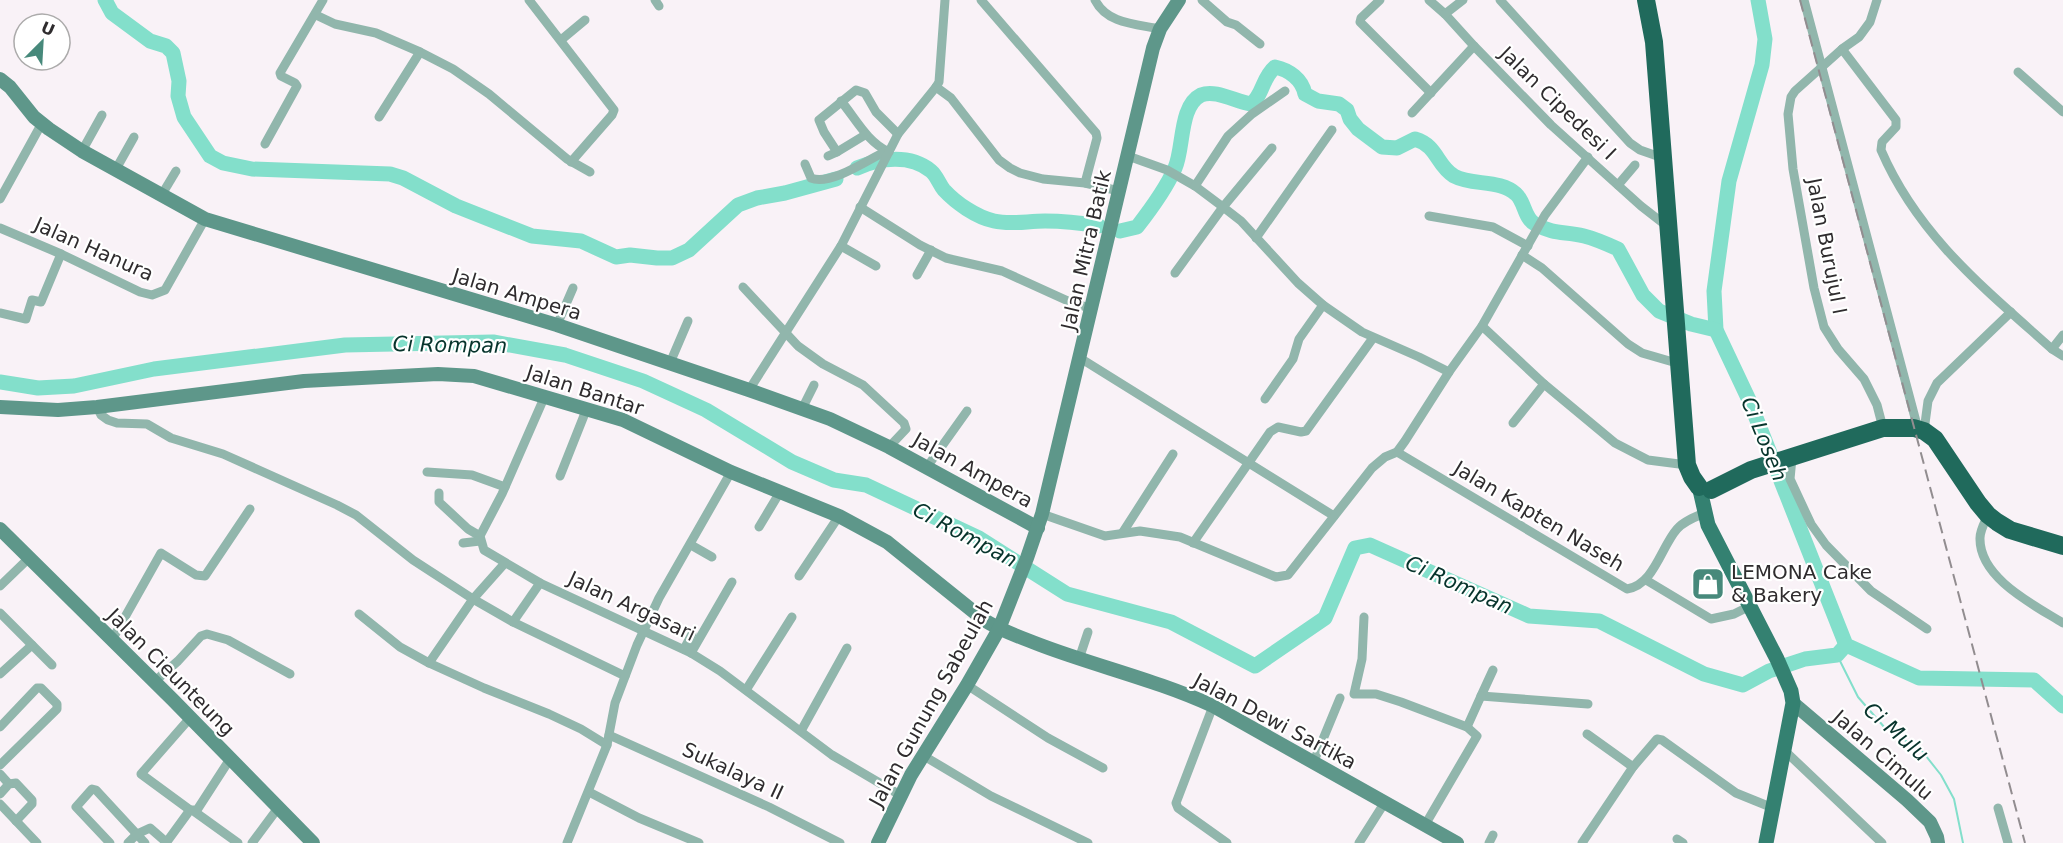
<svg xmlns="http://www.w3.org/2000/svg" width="2063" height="843" viewBox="0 0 2063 843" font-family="'DejaVu Sans',sans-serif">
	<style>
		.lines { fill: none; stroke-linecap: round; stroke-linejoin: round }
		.stream { stroke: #83dfcb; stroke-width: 2 }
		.river { stroke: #83dfcb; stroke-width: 15 }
		.street { stroke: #91b6ac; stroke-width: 9 }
		.secondary { stroke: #5e978a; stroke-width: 14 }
		.primary { stroke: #348171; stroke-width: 15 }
		.highway { stroke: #206a5c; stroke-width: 18 }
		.rail { stroke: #928d90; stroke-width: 2; stroke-dasharray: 12 6; stroke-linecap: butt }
		.labels { text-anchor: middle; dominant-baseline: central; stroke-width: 4.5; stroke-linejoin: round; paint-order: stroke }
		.street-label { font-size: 20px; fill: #2f2c2e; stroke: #fff }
		.poi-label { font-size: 20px; fill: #2f2c2e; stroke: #fff; text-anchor: start }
		.water-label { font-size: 21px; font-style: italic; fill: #07342c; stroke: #fff }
	</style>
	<rect width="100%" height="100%" fill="#f9f2f7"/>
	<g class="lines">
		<polyline class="stream" points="1837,655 1858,697 1885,728 1922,751 1941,775 1954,799 1963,843"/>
		<g class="river">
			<polyline points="105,0 112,13 150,41 166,46 173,53 179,81 178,96 184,117 210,156 223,163 252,169 390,174 403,178 456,206 532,236 581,241 616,257 630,255 657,258 672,258 689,250 738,205 757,198 785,193 836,179"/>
			<polyline points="1758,0 1765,39 1762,65 1729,181 1714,291 1716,330 1749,400 1846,645 1919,678 2034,680 2063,706"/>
			<path d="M857 168C880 158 910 154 931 171 937 176 939 184 944 190 956 203 976 217 994 221 1011 225 1027 221 1045 221 1063 221 1081 223 1099 226"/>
			<path d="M1120 231 1137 227C1151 209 1166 189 1175 168 1184 148 1179 106 1201 95 1216 89 1236 102 1251 104 1263 95 1262 78 1275 67 1289 70 1302 79 1305 94L1318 101 1339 104 1347 110 1350 119 1358 129 1382 147 1397 148 1415 139C1438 146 1436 165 1454 176 1472 186 1500 179 1516 194 1525 202 1524 218 1535 224 1555 235 1563 231 1584 236 1596 239 1607 244 1618 249L1643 295 1659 311 1691 324 1716 330"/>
			<polyline points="0,382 38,388 74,386 154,369 345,345 493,342 565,355 643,381 706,410 792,462 834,480 866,485 979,538 1067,594 1171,622 1255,666 1325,618 1355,548 1370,545 1529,616 1599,621 1704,674 1743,685 1769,671 1805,659 1837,655 1846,645"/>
		</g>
		<g class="street">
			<polyline points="529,0 614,110 612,115 571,162"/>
			<polyline points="655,0 659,6"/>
			<polyline points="981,0 1096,133 1097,138 1085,183"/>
			<path d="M1095 0C1107 24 1136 24 1160 29"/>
			<polyline points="1202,0 1227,22 1236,25 1260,44"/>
			<polyline points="1380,0 1361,18 1360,22 1431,93"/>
			<polyline points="1429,0 1445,14 1474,46 1551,125 1641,206 1668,227"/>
			<polyline points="1500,0 1630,143 1640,150 1663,158"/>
			<polyline points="1804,0 1918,429"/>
			<polyline points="1877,0 1870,22 1859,37 1842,49 1795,91 1791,97 1788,114 1793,169 1814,288 1824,327 1838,349 1864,379 1877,405 1883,428"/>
			<polyline points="1445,14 1463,0"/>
			<polyline points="316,15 335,24 376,33 420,52 453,69 489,94 567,159 590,172"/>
			<polyline points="561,40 585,20"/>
			<path d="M1842 49 1896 120V127L1882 142 1881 150C1918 236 1985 289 2052 349L2063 356"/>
			<polyline points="2018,72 2063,112"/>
			<polyline points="936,87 951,98 999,160 1010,168 1020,173 1043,179 1085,183 1119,191"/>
			<path d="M841 101C856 119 867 142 889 152"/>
			<polyline points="1412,113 1474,46"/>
			<polyline points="379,117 420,52"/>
			<polyline points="265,144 297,86 295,83 281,76 280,73 323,0"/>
			<polyline points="82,151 102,115"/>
			<polyline points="837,152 865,135"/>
			<polyline points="828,156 837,152 824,132 819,120 856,90 865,93 876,112 898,134"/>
			<polyline points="1128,156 1167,170 1195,186 1223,207 1241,221 1298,283 1323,305 1362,332 1419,357 1449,372"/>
			<path d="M805 164 811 178C830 186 868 160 886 151"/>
			<polyline points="116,169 134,137"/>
			<polyline points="1618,185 1635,165"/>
			<polyline points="1195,186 1228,136 1252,114 1285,91"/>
			<polyline points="161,196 176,171"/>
			<polyline points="0,199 42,123"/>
			<polyline points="860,207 920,245 946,258 1002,271 1068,301 1092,309"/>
			<polyline points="1429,216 1493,227 1528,246"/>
			<polyline points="0,228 61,254 140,292 152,295 165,290 205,219"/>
			<polyline points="1256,238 1332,130"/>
			<polyline points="841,246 876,266"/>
			<polyline points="1522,255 1542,268 1628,344 1642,353 1680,364"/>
			<polyline points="1175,273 1223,207 1272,148"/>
			<polyline points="917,275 931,250"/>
			<polyline points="743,287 798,346 823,364 863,385 904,423 906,429 889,447"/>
			<polyline points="0,313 26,319 32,300 41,302 61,254"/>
			<polyline points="557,325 573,288"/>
			<polyline points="1482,326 1544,384 1615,443 1648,460 1687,465"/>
			<polyline points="2052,349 2063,335"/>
			<polyline points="1080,358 1334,516"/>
			<polyline points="670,363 688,321"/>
			<polyline points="749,390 841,246 898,134 936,87 939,82 945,0"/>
			<polyline points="544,398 502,494 480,536 484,550 540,583 691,653 720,671 832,755 900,795"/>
			<polyline points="1265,399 1293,359 1299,339 1323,305"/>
			<polyline points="97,407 101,415 108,420 117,423 147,424 171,438 223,454 337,505 356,515 413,560 473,599 513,622 625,676"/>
			<polyline points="802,409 814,385"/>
			<polyline points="1513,423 1544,384"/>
			<polyline points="1924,431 1928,401 1937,383 2011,312"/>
			<path d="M1397 452 1627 589C1654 585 1661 547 1677 529 1684 521 1695 517 1705 513"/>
			<polyline points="1792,458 1790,479 1811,524 1826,545 1871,591 1927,629"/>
			<polyline points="927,467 967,411"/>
			<polyline points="427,472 472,475 505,487"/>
			<polyline points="560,476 587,408"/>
			<polyline points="439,493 439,502 468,529 480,536"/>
			<polyline points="1042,514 1105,536 1140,531 1180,537 1276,577 1288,575 1372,468 1385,457 1397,452 1405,441 1449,372 1482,326 1545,215 1588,157"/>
			<path d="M1988 515C1985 522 1980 530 1980 538 1979 578 2034 605 2063 623"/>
			<polyline points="759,527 780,492"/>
			<polyline points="1123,532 1173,454"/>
			<polyline points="463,543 480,541"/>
			<polyline points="1193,543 1270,432 1278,427 1301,432 1306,431 1373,338"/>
			<polyline points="691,545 712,557"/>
			<polyline points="505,563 473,599 429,663 484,688 549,714 581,729 607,745"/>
			<polyline points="799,576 839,516"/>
			<polyline points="1646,580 1711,619 1734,614 1750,606"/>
			<polyline points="0,586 29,558"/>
			<polyline points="0,613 52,665"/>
			<polyline points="359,614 400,647 429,663"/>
			<polyline points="1364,617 1362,659 1354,694 1376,694 1401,702 1467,727 1477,736 1425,825"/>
			<polyline points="513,622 540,583"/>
			<polyline points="112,640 161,553 196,575 205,576 250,509"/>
			<polyline points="684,649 692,634"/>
			<polyline points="691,653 732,582"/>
			<polyline points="1079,659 1088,632"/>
			<polyline points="1493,670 1481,696 1588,704"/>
			<polyline points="0,674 32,645"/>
			<polyline points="154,682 178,661 201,636 207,634 228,640 290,674"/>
			<polyline points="967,685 1048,738 1103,768"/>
			<polyline points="746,690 792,617"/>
			<polyline points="1213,706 1176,803 1178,808 1227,843"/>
			<polyline points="0,727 37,688 41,688 57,704 57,709 0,765"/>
			<polyline points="1467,727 1481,696"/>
			<polyline points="801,731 847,648"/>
			<polyline points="1587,734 1633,767"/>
			<polyline points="609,735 769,807 840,843"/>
			<polyline points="1785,751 1882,843"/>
			<polyline points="924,756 991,796 1088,843"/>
			<polyline points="1314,761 1340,698"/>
			<polyline points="0,774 9,784"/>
			<polyline points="589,792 639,818 699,843"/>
			<polyline points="0,794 9,784 16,783 32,800 32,804 16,821"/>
			<polyline points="0,804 37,843"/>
			<polyline points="1998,808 2008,843"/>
			<polyline points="190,810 141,774 190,718"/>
			<polyline points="195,812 238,843"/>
			<polyline points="1677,839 1683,843"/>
			<polyline points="110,843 76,807 92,789 96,790 145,843"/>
			<polyline points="128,843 137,834 150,828 166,842"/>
			<polyline points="166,843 190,810 197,810 230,759"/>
			<polyline points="252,843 278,808"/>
			<polyline points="567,843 607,745 615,703 637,645 659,598 731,472"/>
			<polyline points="1359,843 1385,802"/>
			<polyline points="1489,843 1493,835"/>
			<polyline points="1582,843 1633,767 1657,739 1662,740 1736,793 1773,808"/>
		</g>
		<g class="secondary">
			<polyline points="0,79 10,87 34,117 49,129 82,151 205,219 557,325 749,390 830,419 889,447 1038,528"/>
			<path d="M0 407 58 410 97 407 304 381 438 374 474 376 623 420 731 472 839 516 887 542 984 620C1003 632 1023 638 1043 646 1099 667 1159 681 1213 706L1457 843"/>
			<polyline points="0,529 173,700 313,843"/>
			<polyline points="1793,703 1907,800 1930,822 1937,837 1938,843"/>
			<polyline points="878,843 911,775 967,685 999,629 1027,558 1042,514 1153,48 1160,29 1179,0"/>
		</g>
		<polyline class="primary" points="1700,490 1708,525 1777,659 1791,691 1793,703 1766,843"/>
		<g class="highway">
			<polyline points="1646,0 1654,42 1687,465 1692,477 1699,487"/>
			<polyline points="1711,490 1751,470 1883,428 1914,428 1924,431 1935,439 1978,503 1988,515 1997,522 2010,530 2063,546"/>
		</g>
		<polyline class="rail" points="1800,0 2025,843"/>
	</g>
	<defs>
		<symbol id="shop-square" viewBox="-11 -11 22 22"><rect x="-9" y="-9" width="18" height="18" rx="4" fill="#47897b" stroke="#fff"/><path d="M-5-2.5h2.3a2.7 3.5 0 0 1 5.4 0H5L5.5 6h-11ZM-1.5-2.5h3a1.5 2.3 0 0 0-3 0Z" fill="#fff"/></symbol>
	</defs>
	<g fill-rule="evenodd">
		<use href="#shop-square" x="1689" y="565" width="38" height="38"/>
	</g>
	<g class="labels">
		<g class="street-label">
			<text transform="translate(1558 103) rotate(44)">Jalan Cipedesi I</text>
			<text transform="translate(1827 246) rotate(79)">Jalan Burujul I</text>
			<text transform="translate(94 249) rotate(24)">Jalan Hanura</text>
			<text transform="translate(1086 250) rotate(-77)">Jalan Mitra Batik</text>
			<text transform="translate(517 294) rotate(17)">Jalan Ampera</text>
			<text transform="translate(585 390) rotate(18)">Jalan Bantar</text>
			<text transform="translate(973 470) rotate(29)">Jalan Ampera</text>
			<text transform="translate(1539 516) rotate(31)">Jalan Kapten Naseh</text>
			<text transform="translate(632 606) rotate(25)">Jalan Argasari</text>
			<text transform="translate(171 672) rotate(45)">Jalan Cieunteung</text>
			<text transform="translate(931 703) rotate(-61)">Jalan Gunung Sabeulah</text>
			<text transform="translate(1275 721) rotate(28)">Jalan Dewi Sartika</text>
			<text transform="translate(1883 755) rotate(41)">Jalan Cimulu</text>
			<text transform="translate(733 771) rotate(25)">Sukalaya II</text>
		</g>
		<g class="poi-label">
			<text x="1731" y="572">LEMONA Cake<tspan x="1731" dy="23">&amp; Bakery</tspan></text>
		</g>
		<g class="water-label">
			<text transform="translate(450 345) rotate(1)">Ci Rompan</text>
			<text transform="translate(1764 439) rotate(68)">Ci Loseh</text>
			<text transform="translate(965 535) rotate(28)">Ci Rompan</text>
			<text transform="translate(1459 585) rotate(24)">Ci Rompan</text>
			<text transform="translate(1896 732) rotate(41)">Ci Mulu</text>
		</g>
	</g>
	<g transform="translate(42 42) rotate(24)"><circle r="28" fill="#ffffff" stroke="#acabab" stroke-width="1.5"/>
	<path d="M0-4.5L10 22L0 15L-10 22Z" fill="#47897b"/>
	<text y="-9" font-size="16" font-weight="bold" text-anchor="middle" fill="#2f2c2e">U</text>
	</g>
</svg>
